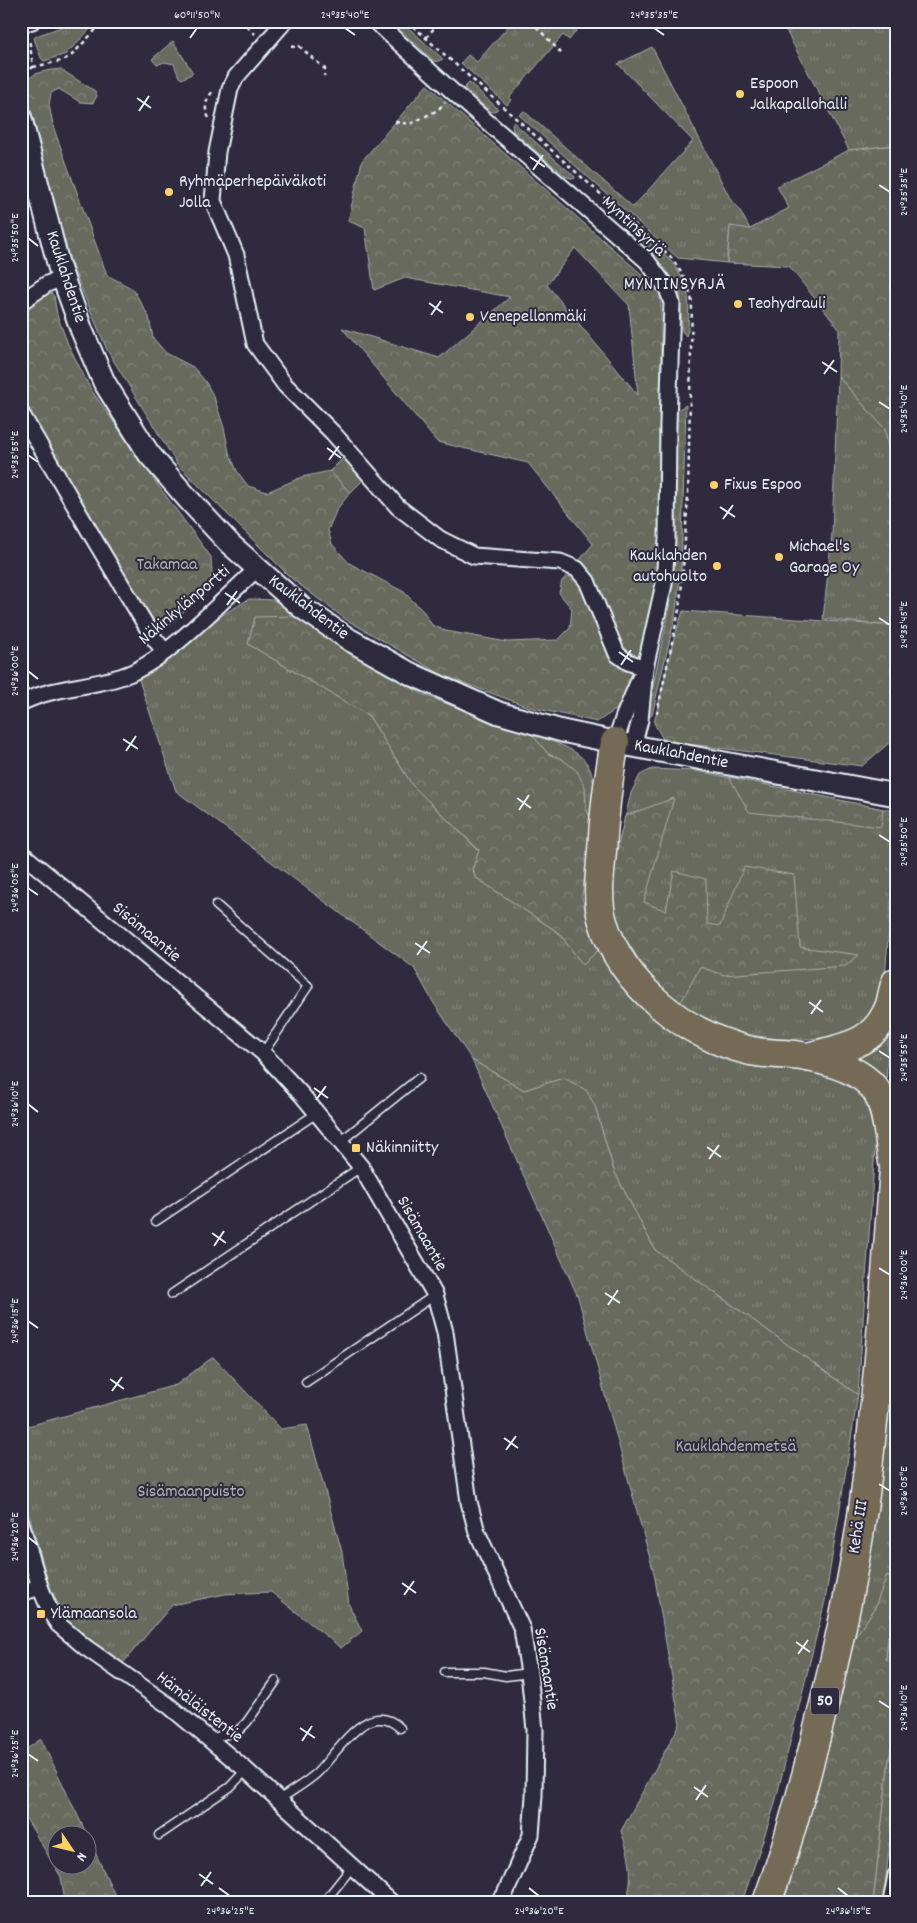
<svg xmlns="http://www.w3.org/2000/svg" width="917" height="1923" viewBox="0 0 917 1923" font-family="Dekko,sans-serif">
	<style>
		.grass { fill: url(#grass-tufts); stroke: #a8aeaa }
		.forest { fill: url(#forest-crowns); stroke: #a8aeaa; fill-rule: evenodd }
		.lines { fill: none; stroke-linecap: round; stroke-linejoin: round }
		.lane-casing { stroke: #e8f1f8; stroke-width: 11 }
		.street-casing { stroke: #e8f1f8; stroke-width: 19 }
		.secondary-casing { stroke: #e8f1f8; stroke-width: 25 }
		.highway-casing { stroke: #e8f1f8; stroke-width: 31 }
		.path { stroke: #e8f1f8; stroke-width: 2.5; stroke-dasharray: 4 4; stroke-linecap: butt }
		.lane { stroke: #2f2a3d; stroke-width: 8 }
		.street { stroke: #2f2a3d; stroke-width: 15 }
		.secondary { stroke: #2f2a3d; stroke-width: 21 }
		.highway { stroke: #746b55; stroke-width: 28 }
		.ticks { fill: none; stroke: #e8f1f8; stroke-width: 2 }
		.poi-dot { fill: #ffd166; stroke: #2f2a3d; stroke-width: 2 }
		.labels { text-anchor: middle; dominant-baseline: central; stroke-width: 4; stroke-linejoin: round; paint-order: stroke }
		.shield { fill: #2f2a3d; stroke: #b0b5c0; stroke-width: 1 }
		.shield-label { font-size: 16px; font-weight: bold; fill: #e8f1f8 }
		.poi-label { font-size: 18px; fill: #e8f1f8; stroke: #2f2a3d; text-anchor: start }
		.street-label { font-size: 18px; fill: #e8f1f8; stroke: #2f2a3d }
		.park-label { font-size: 18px; fill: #aeb5b2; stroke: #2f2a3d }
		.neighbourhood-label { font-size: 19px; letter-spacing: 1px; fill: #e8f1f8; stroke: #2f2a3d }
		.neatline { fill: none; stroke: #e8f1f8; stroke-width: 2 }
		.ticks-label { font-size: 12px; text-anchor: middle; fill: #e8f1f8 }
	</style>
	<defs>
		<pattern id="grass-tufts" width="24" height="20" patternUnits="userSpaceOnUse" patternTransform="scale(1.25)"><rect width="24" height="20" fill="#686b5d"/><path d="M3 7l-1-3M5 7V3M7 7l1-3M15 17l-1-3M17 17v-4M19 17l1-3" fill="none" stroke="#7e8175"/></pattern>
		<pattern id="forest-crowns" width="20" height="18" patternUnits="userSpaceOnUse" patternTransform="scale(1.25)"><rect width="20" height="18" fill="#686b5d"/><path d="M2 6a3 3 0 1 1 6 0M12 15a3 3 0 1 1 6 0" fill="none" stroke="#7e8175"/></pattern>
	</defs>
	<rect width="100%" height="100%" fill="#2f2a3d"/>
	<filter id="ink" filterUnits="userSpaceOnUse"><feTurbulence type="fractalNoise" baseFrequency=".02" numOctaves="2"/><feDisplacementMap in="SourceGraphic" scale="10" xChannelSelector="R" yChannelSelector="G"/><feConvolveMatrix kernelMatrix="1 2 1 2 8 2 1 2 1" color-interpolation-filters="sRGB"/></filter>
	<g filter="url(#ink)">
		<g class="grass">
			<polygon points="78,21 98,21 66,54 44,61 41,58 34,38 36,36"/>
			<polygon points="390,21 401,21 443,59 436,62 432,59"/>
			<polygon points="513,21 584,21 569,40 563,35 509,98 511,100 507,105 461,63 468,55 477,62"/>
			<polygon points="781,21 896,21 896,145 849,150"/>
			<polygon points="25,41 29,58 27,63 21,67 21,43"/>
			<polygon points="173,41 193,73 182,79 179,77 174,64 164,62 157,65 152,59"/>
			<polygon points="652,47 732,202 738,207 750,229 730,227 727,263 678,258 519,115 524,111 633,207 693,141 618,64"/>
			<polygon points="469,83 471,84 498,109 493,112 490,111 464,88"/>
			<polygon points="513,122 575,177 574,179 565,176 513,131 512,125"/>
			<path d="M643 237C663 249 681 269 687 291 690 303 688 319 688 331L686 336 682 331 680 295 675 283 653 257 643 241Z"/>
			<polygon points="838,376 885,429 893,474 896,475 896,626 823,619 832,534"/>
			<polygon points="686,405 681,570 675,617 652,715 650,717 647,714 668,614 673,567 677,410"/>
			<polygon points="344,457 364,479 350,493 330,471"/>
			<path d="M249 599 274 600 299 616 248 644 369 716 413 786 479 851 473 868 475 877 559 933 583 964 598 950C627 1001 673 1042 729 1061 774 1077 832 1058 866 1099 870 1104 873 1112 877 1119L858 1395 655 1250 614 1171 595 1106 564 1078 524 1090 472 1060 433 1002 414 968 176 791 138 677 224 614Z"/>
			<path d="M532 734C587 753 600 760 592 821L586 809 585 787 562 759 548 754Z"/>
			<polygon points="652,769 697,771 883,809 896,809 896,842 885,977 876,1006 868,1018 859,1027 844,1035 808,1039 779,1039 732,1032 702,1018 680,1004 612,872 631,793 640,775"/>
			<polygon points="889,1028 886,1087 852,1055"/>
			<path d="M896 1332V1494H893C900 1512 894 1534 891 1552L896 1557V1581L887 1575 874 1610 855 1637 880 1478Z"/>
			<polygon points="213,1357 281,1429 307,1425 342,1552 349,1605 362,1631 341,1648 271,1592 225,1594 172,1605 123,1663 68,1623 50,1588 21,1487 21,1428 176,1385"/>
			<polygon points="896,1634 896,1665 886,1659 888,1636"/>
			<path d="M896 1733C896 1790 890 1846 883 1902H873L889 1758Z"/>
		</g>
		<g class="forest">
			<path d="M60 69 95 91 97 96 93 103 80 102 59 89 51 93 49 105 54 129 107 275 133 289 149 317 153 338 166 353 193 367 205 381 214 397 224 428 229 452 237 471 248 486 267 492 302 477 330 471 350 493 337 509 328 530 332 544 349 563 404 592 424 612 432 625 446 631 507 642 558 640 570 628 572 609 559 593 562 581 593 544 528 463 437 442 342 328 439 358 510 297 405 278 374 290 365 228 348 221 362 161 427 85 637 270 661 295V533L652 617 631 682 617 709 597 722 529 707 444 676 345 619 292 579 177 464 107 350 69 259 25 86C29 71 47 71 60 69ZM575 248 629 305 638 395 547 285Z"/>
			<polygon points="896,145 896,475 893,475 885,429 838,376 839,329 789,266 727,263 730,226 750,229 789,208 777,186 849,150"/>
			<polygon points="50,292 54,296 57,315 68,344 90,388 160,488 211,557 212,574 205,592 169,625 161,626 153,623 21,403 21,310 45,293"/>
			<polygon points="683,611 896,626 896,737 862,766 664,741 654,723 673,641"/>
			<polygon points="299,616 422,694 494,722 532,734 548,754 562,759 577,771 585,787 586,809 592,821 582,897 589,927 598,950 583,965 559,933 475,877 473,868 479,850 413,786 369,716 248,644 255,617"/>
			<polygon points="729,777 883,809 881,827 749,812"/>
			<polygon points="674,798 644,902 666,911 674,871 706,879 707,924 720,926 744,867 794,875 800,947 859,955 845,966 724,975 700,967 680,1004 656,986 613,920 612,872 625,816"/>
			<path d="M472 1060 524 1090 564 1078 586 1090 595 1106 614 1171 655 1250 858 1395 825 1601 774 1807 742 1902H626C634 1876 630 1856 621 1831L680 1724 654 1573 578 1297Z"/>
			<polygon points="887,1575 896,1581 896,1596 893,1604 896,1605 896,1634 888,1636 886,1659 896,1665 896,1733 889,1758 873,1902 784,1902 829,1747 855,1637 874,1610"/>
			<polygon points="41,1739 87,1835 58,1836 58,1866 88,1866 88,1837 118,1902 65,1902 61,1877 21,1810 21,1753"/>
		</g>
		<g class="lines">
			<defs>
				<g id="lane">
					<polyline points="216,905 308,986 263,1053"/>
					<polyline points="340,1142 419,1078"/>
					<polyline points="156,1221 317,1113"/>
					<polyline points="172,1294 361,1167"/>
					<polyline points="306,1382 435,1295"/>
					<polyline points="445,1672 484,1672 506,1676 529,1673"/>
					<polyline points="209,1739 238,1731 247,1722 276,1681"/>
					<path d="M279 1800C291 1791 306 1783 317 1773 337 1753 368 1697 400 1728"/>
					<polyline points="159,1835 230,1787 246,1770"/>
					<polyline points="324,1902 348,1872 354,1868"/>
				</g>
				<g id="street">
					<polyline points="285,21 236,77 230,89 217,152 213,201 236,255 255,344 285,385 333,433 398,507 440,539 474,556 560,562 577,569 587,581 617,654 628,662 645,668"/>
					<polyline points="375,21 453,92 647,261 667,288 672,303 668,424 667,539 664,584 645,668 640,720 633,746"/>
					<polyline points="21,24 32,21"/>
					<polyline points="21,302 47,284 62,278"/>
					<polyline points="21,413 97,544 153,637 165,652"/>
					<path d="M21 703C55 685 96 688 131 673 173 654 221 601 257 569"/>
					<polyline points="615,742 624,716 640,678"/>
					<polyline points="21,853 263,1053 302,1095 361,1167 435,1295 445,1332 469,1502 477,1532 522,1629 529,1673 535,1730 534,1796 531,1835 504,1896 498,1902"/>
					<polyline points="21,1523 40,1587 51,1613 58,1624 85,1647 168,1705 246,1770 391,1902"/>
					<polyline points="21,1593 40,1587"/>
					<polyline points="891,1902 896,1875"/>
				</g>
				<polyline id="secondary" points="21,119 59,267 82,331 104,382 149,454 189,500 230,544 301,607 350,640 411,674 499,713 562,731 633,746 896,795"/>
				<g id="highway">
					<path d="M615 742C608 779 604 814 602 851 600 874 596 899 603 922 623 987 687 1036 751 1051 770 1055 789 1053 807 1057 829 1061 860 1070 875 1089 887 1105 889 1142 893 1162"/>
					<path d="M808 1057C845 1047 875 1045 890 1005 892 997 893 989 896 982"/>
					<path d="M767 1902C791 1837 808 1771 824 1704 841 1635 856 1565 865 1494 879 1378 887 1260 896 1142"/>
				</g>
			</defs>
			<use href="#lane" class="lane-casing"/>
			<use href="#street" class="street-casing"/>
			<use href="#secondary" class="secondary-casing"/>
			<use href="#highway" class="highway-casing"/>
			<g class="path">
				<polyline points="241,21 255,34"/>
				<path d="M407 21 670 256C681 271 689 283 692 302L688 496 682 583 679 610 657 713"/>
				<polyline points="531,21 562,54"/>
				<polyline points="426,38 440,21"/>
				<polyline points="291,47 299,46 325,69 324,76"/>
				<polyline points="33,67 61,61 71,56 104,21"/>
				<polyline points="21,81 25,73 33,67 29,38"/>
				<polyline points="21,89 25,103"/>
				<path d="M209 118C203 107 206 99 214 90"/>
				<polyline points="395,122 410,124 438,110 445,102"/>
			</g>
			<use href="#lane" class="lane"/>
			<use href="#street" class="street"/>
			<use href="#secondary" class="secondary"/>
			<use href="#highway" class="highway"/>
		</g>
	</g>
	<path class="ticks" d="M345 28 355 35M654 28 664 35M190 38 197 28M137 98 151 108M139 111 149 96M530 157 545 167M533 170 543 155M879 185 890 192M28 238 38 246M429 303 443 313M431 315 441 301M822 362 837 372M824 374 834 360M879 402 890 409M327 448 341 458M28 455 38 462M329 460 339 446M720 507 735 517M723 519 733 505M225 593 240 603M227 605 237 591M879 618 890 625M619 652 633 662M621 665 631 650M28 671 38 679M123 739 138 749M126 751 136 736M517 798 531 808M519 810 529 795M879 835 890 842M28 888 38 895M415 943 430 953M417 955 427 941M809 1002 823 1012M811 1014 821 1000M879 1051 890 1058M314 1088 328 1098M316 1100 326 1086M28 1104 38 1112M707 1147 721 1157M709 1159 719 1145M212 1233 226 1243M214 1246 224 1231M879 1268 890 1275M605 1293 620 1303M608 1305 618 1290M28 1321 38 1328M110 1379 124 1389M112 1391 122 1377M504 1438 518 1448M506 1450 516 1436M879 1484 890 1491M28 1537 38 1545M402 1583 416 1593M404 1595 414 1581M796 1642 810 1652M798 1654 808 1640M879 1701 890 1708M300 1728 315 1738M302 1741 312 1726M28 1754 38 1761M694 1787 708 1797M696 1800 706 1785M199 1874 213 1884M201 1886 211 1872M219 1888 230 1896M529 1888 539 1896M838 1888 848 1896"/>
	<g class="poi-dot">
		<circle cx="740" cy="94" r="5"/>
		<circle cx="169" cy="192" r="5"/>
		<circle cx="738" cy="304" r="5"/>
		<circle cx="470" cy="317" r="5"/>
		<circle cx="714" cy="485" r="5"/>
		<circle cx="779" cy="557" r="5"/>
		<circle cx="717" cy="566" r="5"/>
		<rect x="351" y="1143" width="10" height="10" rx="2.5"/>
		<rect x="36" y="1609" width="10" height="10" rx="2.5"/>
	</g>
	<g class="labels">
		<rect class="shield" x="811" y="1687.5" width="28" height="27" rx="4"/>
		<g class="shield-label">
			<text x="825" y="1701">50</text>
		</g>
		<g class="poi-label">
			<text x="750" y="84">Espoon<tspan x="750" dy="21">Jalkapallohalli</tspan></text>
			<text x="179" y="182">Ryhmäperhepäiväkoti<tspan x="179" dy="21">Jolla</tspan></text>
			<text x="748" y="304">Teohydrauli</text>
			<text x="480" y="317">Venepellonmäki</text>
			<text x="724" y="485">Fixus Espoo</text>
			<text x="789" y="547">Michael's<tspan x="789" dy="21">Garage Oy</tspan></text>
			<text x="707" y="556" text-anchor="end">Kauklahden<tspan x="707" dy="21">autohuolto</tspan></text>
			<text x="366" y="1148">Näkinniitty</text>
			<text x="51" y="1614">Ylämaansola</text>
		</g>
		<g class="street-label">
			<text transform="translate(633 227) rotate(43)">Myntinsyrjä</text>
			<text transform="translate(65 277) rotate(72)">Kauklahdentie</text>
			<text transform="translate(185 606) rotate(-40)">Näkinkylänportti</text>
			<text transform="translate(308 608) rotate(37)">Kauklahdentie</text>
			<text transform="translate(681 755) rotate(11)">Kauklahdentie</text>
			<text transform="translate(146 933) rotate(40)">Sisämaantie</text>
			<text transform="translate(421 1234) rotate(60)">Sisämaantie</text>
			<text transform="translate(859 1527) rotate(-81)">Kehä III</text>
			<text transform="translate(545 1669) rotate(81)">Sisämaantie</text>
			<text transform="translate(199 1708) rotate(38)">Hämäläistentie</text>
		</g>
		<g class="park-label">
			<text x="167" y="565">Takamaa</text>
			<text x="736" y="1447">Kauklahdenmetsä</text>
			<text x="191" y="1492">Sisämaanpuisto</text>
		</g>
		<g class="neighbourhood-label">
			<text x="675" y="285">MYNTINSYRJÄ</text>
		</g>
	</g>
	<rect width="917" height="1923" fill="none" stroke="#2f2a3d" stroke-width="55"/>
	<g transform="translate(72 1850) rotate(125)"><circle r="24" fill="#2f2a3d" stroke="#797a88"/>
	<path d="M0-4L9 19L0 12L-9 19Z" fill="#ffd166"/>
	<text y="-8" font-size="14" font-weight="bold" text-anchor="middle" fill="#e8f1f8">N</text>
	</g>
	<rect x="28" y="28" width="862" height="1868" class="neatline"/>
	<g class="ticks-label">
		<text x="197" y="18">60°11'50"N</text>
		<text x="345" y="18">24°35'40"E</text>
		<text x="654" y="18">24°35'35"E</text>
		<text transform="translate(903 192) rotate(-90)" y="4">24°35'35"E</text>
		<text transform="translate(14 238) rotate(-90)" y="4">24°35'50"E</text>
		<text transform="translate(903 409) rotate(-90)" y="4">24°35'40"E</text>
		<text transform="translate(14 455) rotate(-90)" y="4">24°35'55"E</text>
		<text transform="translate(903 625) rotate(-90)" y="4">24°35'45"E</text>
		<text transform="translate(14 671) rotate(-90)" y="4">24°36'00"E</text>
		<text transform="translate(903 842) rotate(-90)" y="4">24°35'50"E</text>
		<text transform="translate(14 888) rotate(-90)" y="4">24°36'05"E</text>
		<text transform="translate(903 1058) rotate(-90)" y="4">24°35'55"E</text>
		<text transform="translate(14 1104) rotate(-90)" y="4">24°36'10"E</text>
		<text transform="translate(903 1275) rotate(-90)" y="4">24°36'00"E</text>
		<text transform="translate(14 1321) rotate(-90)" y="4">24°36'15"E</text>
		<text transform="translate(903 1491) rotate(-90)" y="4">24°36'05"E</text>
		<text transform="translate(14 1537) rotate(-90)" y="4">24°36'20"E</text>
		<text transform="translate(903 1708) rotate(-90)" y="4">24°36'10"E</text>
		<text transform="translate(14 1754) rotate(-90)" y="4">24°36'25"E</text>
		<text x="230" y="1914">24°36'25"E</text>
		<text x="539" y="1914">24°36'20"E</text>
		<text x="848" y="1914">24°36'15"E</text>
	</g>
</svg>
